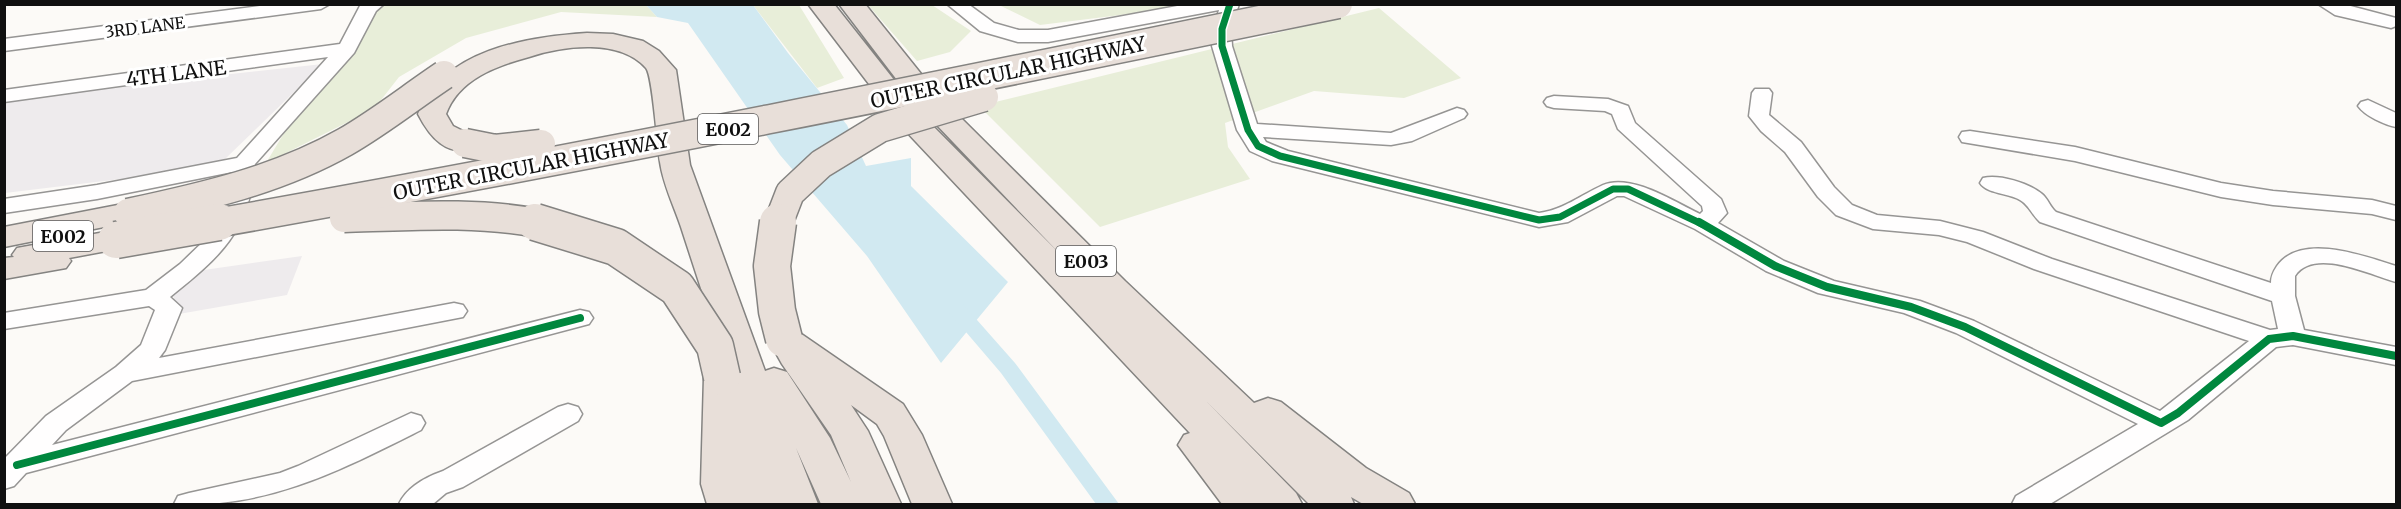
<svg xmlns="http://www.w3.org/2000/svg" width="2401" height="509" viewBox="0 0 2401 509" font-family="Merriweather,serif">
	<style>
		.industrial { fill: #eeebed }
		.green { fill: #e8eed9 }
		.water { fill: #d1e9f1 }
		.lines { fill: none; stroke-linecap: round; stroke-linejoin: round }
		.canal { fill: #d1e9f1; fill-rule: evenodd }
		.minor-casing { stroke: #969594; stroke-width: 3 }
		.highway-casing { stroke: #848381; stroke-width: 3 }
		.minor { fill: #fffefe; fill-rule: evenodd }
		.highway { fill: #e8dfd9; fill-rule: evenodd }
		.highway-bridge-far1-casing { stroke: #848381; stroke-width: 31; stroke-linecap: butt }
		.highway-bridge-casing { stroke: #848381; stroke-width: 39; stroke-linecap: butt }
		.highway-bridge-far1 { stroke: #e8dfd9; stroke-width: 28 }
		.highway-bridge { stroke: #e8dfd9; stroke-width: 36 }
		.cycleway-far1-casing { stroke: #fff; stroke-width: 10 }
		.cycleway-casing { stroke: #fff; stroke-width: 12 }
		.cycleway-far1 { stroke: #00873e; stroke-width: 7 }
		.cycleway { stroke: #00873e; stroke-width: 8 }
		.labels { text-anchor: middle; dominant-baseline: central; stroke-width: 6; stroke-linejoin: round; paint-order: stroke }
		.far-street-label { font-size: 16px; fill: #101010; stroke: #fff }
		.shield { fill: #fff; stroke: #585858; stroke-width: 1.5 }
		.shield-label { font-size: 18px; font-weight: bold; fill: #101010 }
		.street-label { font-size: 20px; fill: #101010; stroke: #fff }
	</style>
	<rect width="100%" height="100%" fill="#fcfaf7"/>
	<g class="industrial">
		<polygon points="323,64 224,160 129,178 5,193 4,99"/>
		<polygon points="302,256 287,295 179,314 173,295 197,271"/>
	</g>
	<g class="green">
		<polygon points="645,4 657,17 561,12 466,38 399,77 374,109 266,163 287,128 358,41 368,5"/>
		<polygon points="1182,4 1185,7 1040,25 999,5"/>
		<polygon points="753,5 799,5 844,78 817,88"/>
		<polygon points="868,5 932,5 971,31 950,52 917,61"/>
		<polygon points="1379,8 1461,78 1404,98 1314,91 1225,123 1228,147 1250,179 1100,227 979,106"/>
	</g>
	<polygon class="water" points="646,5 753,5 788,53 847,125 866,166 911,158 911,186 1008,282 941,363 867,256 780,155 688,23 657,17"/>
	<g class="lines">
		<polygon class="canal" points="955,301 962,303 1015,363 1119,504 1096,504 1001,373 948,311 946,307 948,303"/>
		<defs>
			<g id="minor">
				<polygon points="275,4 330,4 321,9 4,51 4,39"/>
				<path d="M361 4H384L376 11 354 53 255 164C250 231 220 257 170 297L182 308 165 350 159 358 454 303 463 305 467 311 463 317 132 381 66 430 52 445 580 310 589 312 593 318 589 324 26 473 14 486 4 489V459L46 416 116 367 141 345 155 310 149 306 4 329V313L146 290 180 264 208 237 225 208 232 172 97 199 4 213V199L97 185 237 158 328 57 4 102V90L340 44Z"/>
				<path d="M947 4H968L994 23 1019 30H1048L1188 4H1239L1231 29 1232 46 1257 124 1391 133 1457 108 1464 110 1467 114 1464 118 1412 141 1391 145 1263 137 1266 142 1288 151 1539 213C1563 210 1581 195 1603 185 1631 173 1675 202 1700 214L1703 211 1702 206 1618 129 1612 114 1605 111 1554 108 1547 106 1544 102 1547 98 1554 96 1608 99 1628 106 1635 123 1721 199 1727 213 1718 223 1784 261 1834 281 1920 301 1974 321 2160 411 2249 341 2034 269 1967 242 1939 235 1873 229 1836 215 1818 197 1785 152 1761 131 1749 116 1752 93 1755 89H1769L1772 93 1769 115 1801 142 1834 187 1852 205 1877 215 1940 221 1983 232 2052 259 2270 330 2278 329 2272 301 2040 222C2032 215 2029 205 2020 200 2009 193 1987 194 1980 183L1983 178C1999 174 2029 183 2042 194 2048 199 2050 207 2056 212L2271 283C2271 276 2273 272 2277 266 2301 232 2364 256 2396 266V282C2370 275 2314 247 2295 276V296L2304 330 2396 347V365L2293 345 2276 347 2188 420 2050 504H2012L2016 496 2138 424 1956 333 1904 313 1818 293 1766 271 1695 229 1624 196H1617L1568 222 1539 227 1272 161 1250 151 1237 130 1212 46 1213 29 1219 10 1048 42H1018L980 31Z"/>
				<polygon points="2318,4 2343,4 2396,18 2396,26 2391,28 2335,15"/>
				<path d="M2368 100 2396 113V127C2385 125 2365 116 2358 106L2361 102Z"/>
				<polygon points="1970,131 2075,147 2221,183 2273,191 2372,200 2396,206 2396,220 2372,214 2273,205 2221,197 2075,161 1962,142 1959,137 1962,132"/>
				<path d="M568 404 578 407 582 414 578 421 463 487 446 493 433 504H399C407 487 426 477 443 471L558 407Z"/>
				<path d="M411 413 421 416 425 423 421 430C341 470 267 509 174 504L178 496 189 493 280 473 298 466Z"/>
			</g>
			<g id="highway">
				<polygon points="808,4 834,4 921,114 1061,255 910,97 839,4 865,4 930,85 958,115 1125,281 1254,403 1268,398 1281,402 1366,468 1409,493 1415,504 1363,504 1351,497 1354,504 1309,504 1206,401 1296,493 1302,504 1222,504 1178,445 1184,435 1190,433 901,126"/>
				<path d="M587 33 613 34 643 41 659 51 676 70 690 165 765 371 774 368 787 372 830 438 851 482 831 435 782 364 777 355 778 353 766 339 771 331 784 327 797 331 903 404 922 435 952 504H912L884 436 877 424 851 405 868 431 901 504H821L796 448 818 504H707L701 484 704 377 709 368 722 364 727 366C711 320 696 273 681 227 674 206 663 184 660 162 657 146 653 76 646 68 619 38 563 46 529 57 496 66 459 79 446 114L453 126 475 137 480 143 475 149C446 157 430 137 418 114 443 50 526 37 587 33Z"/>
				<polygon points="128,203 139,206 144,213 139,220 4,247 4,227"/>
				<polygon points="116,230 128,233 132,240 128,247 69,258 71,261 66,268 4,279 4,258 14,257 12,255 17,248"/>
			</g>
		</defs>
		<use href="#minor" class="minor-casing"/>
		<use href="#highway" class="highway-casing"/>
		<use href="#minor" class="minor"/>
		<use href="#highway" class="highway"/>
		<defs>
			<g id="highway-bridge-far1">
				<polyline points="465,143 495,149 541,144"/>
				<path d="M128 213C203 197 278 180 345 142 380 122 411 97 444 75"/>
				<path d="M344 218C410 216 477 211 543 224"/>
				<path d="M210 224C587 158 963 81 1338 4"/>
				<polyline points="778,224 790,193 821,164 880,128 984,97"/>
			</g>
			<g id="highway-bridge">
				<polyline points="535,222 616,247 677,288 715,346 722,377"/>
				<polyline points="778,222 772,266 777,311 784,339"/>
				<polyline points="116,240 219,222"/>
			</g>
		</defs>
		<use href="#highway-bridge-far1" class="highway-bridge-far1-casing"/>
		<use href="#highway-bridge" class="highway-bridge-casing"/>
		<use href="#highway-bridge-far1" class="highway-bridge-far1"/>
		<use href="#highway-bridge" class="highway-bridge"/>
		<defs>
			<polyline id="cycleway-far1" points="1230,4 1222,29 1222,46 1248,130 1258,146 1280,156 1539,220 1560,217 1613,189 1628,189 1702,224"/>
			<g id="cycleway">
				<polyline points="1699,222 1775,266 1827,287 1911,307 1965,327 2161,423 2178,413 2269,339 2293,336 2396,356"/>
				<polyline points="17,465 580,318"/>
			</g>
		</defs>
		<use href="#cycleway-far1" class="cycleway-far1-casing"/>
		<use href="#cycleway" class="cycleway-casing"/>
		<use href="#cycleway-far1" class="cycleway-far1"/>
		<use href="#cycleway" class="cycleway"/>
	</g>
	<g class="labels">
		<g class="far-street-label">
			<text transform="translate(145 27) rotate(-7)">3RD LANE</text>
		</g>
		<g class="shield">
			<rect x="698" y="114" width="60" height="30" rx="4.5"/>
			<rect x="33" y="221" width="60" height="30" rx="4.5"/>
			<rect x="1056" y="246" width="60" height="30" rx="4.5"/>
		</g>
		<g class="shield-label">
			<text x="728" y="129">E002</text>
			<text x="63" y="236">E002</text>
			<text x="1086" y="261">E003</text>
		</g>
		<g class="street-label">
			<text transform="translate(1008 72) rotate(-12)">OUTER CIRCULAR HIGHWAY</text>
			<text transform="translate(176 73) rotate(-7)">4TH LANE</text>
			<text transform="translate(531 166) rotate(-11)">OUTER CIRCULAR HIGHWAY</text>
		</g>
	</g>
	<rect width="2401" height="509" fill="none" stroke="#101010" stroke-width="12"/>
</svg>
